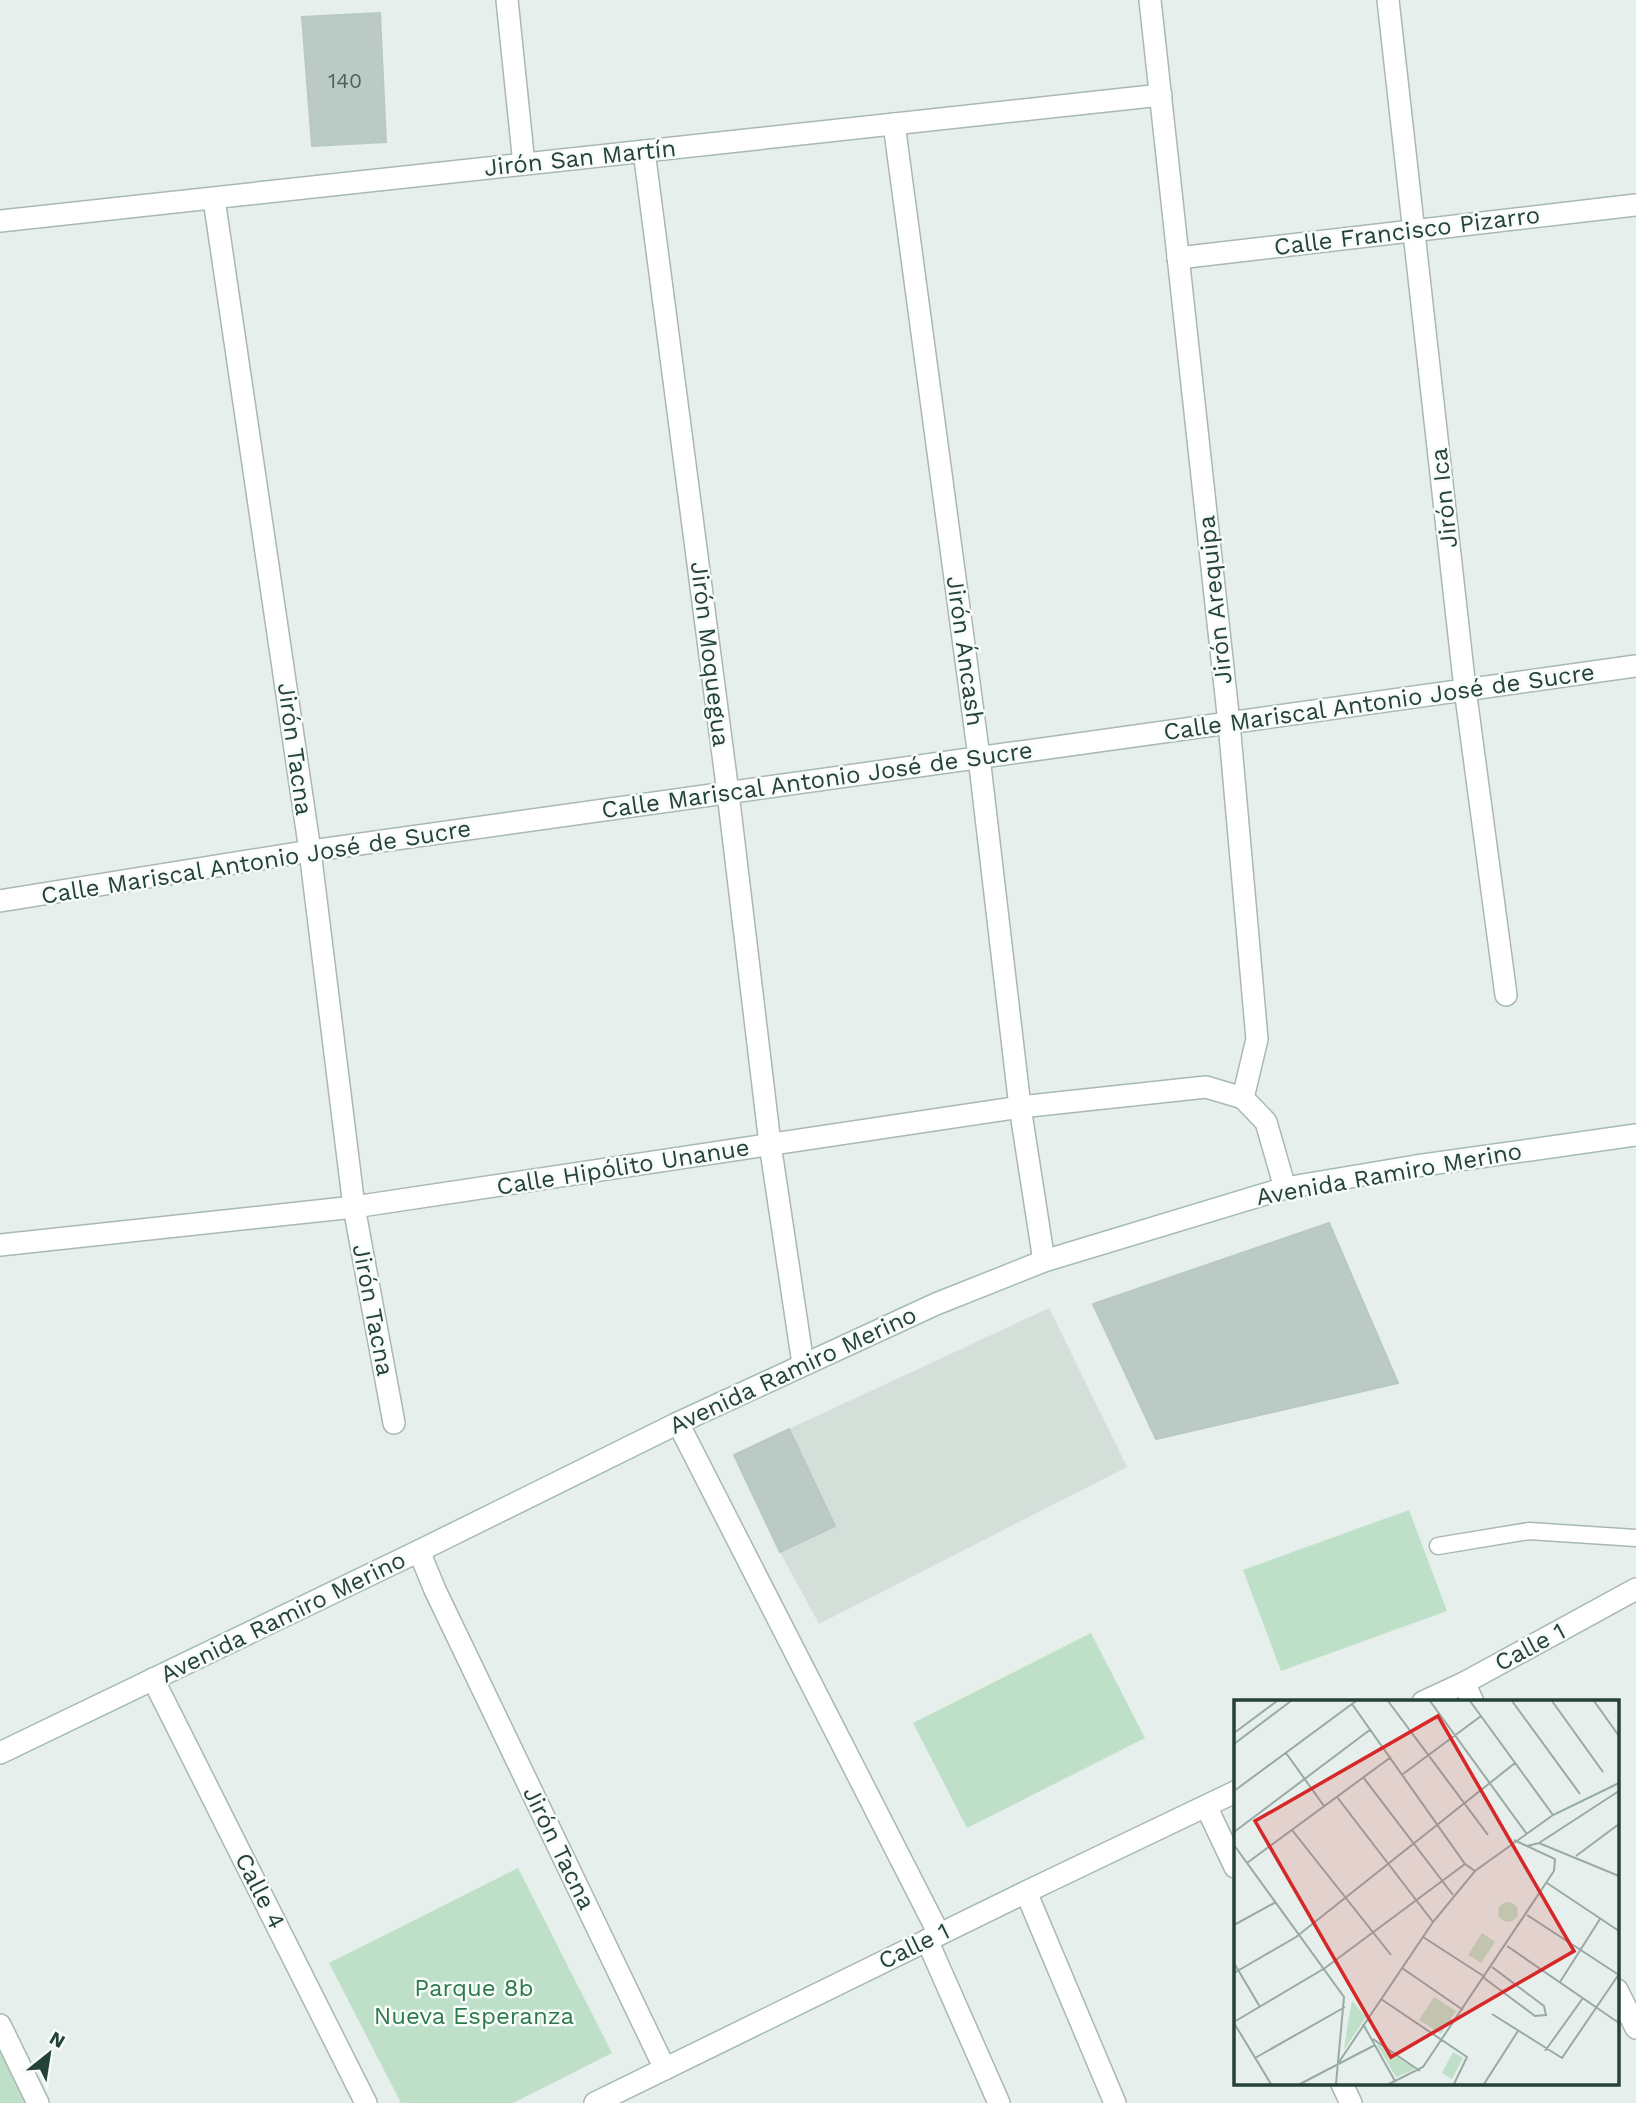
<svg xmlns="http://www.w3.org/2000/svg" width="1636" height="2103" viewBox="0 0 1636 2103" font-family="'Work Sans',sans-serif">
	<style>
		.built { fill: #d4dfda }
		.green { fill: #bfe0c8 }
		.building { fill: #bbcac4; stroke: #b8c9c2; stroke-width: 2 }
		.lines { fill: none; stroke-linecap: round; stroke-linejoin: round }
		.lane-casing { stroke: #a8b8b2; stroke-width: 19 }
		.street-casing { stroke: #a8b8b2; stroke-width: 24 }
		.secondary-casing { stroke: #a4bbb3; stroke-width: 24 }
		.lane { stroke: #fff; stroke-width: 16 }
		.street { stroke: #fff; stroke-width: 21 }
		.secondary { stroke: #fff; stroke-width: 21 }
		.labels { text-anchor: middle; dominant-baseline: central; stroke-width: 5; stroke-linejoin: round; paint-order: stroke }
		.number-label { font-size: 21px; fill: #4a645c }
		.street-label { font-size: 24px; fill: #24423a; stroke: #f7fbf9 }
		.park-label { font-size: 24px; fill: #2d7a4b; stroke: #f7fbf9 }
		.inset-road { fill: none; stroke: #98aaa4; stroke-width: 2 }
		.view { fill: #d62828; fill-opacity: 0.15; stroke: #d62828; stroke-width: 3.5 }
		.inset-edge { fill: none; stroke: #24423a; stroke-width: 3.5 }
	</style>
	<rect width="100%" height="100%" fill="#e6efeb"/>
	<polygon class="built" points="1049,1308 1127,1467 819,1624 780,1552 835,1526 789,1429"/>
	<g class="green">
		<polygon points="1409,1510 1447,1611 1281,1671 1243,1570"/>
		<polygon points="1091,1633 1145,1738 967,1828 913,1723"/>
		<polygon points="518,1868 612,2053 513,2103 401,2103 329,1963"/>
		<polygon points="0,2042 28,2103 0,2103"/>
	</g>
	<g class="building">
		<polygon points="380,13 386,142 312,146 302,17"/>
		<polygon points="1329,1223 1398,1383 1156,1439 1093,1304"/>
		<polygon points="789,1429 835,1526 780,1552 734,1455"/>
	</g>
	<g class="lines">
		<defs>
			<polyline id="lane" points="1438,1546 1529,1531 1636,1538"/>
			<g id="street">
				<polyline points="507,0 524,164"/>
				<polyline points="1150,0 1229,723 1257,1039 1243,1098 1266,1122 1285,1188"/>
				<polyline points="1388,0 1465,689 1506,995"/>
				<polyline points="894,124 979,757 1020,1107 1044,1261"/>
				<polyline points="644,151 728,793 770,1144 803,1364"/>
				<polyline points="214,199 310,851 354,1207 394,1423"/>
				<polyline points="0,221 1161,95"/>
				<polyline points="1178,258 1636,205"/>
				<polyline points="0,901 310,851 1636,666"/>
				<polyline points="0,1245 354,1207 1020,1107 1206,1087 1243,1098"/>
				<polyline points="678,1423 939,1934"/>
				<polyline points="419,1551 435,1590 665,2069"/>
				<polyline points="153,1679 366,2103"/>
				<polyline points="1464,1683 1473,1702"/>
				<polyline points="1423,1702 1464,1683 1636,1589"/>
				<polyline points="1206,1806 1235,1867"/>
				<polyline points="1026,1892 1115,2103"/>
				<polyline points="927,1940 999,2103"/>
				<polyline points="1617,1990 1636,2028"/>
				<polyline points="0,2025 38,2103"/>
				<polyline points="1342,2084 1351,2103"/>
				<polyline points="595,2103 1026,1892 1235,1792"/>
			</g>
			<polyline id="secondary" points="0,1753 419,1551 678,1423 936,1304 1044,1261 1285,1188 1416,1166 1636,1135"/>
		</defs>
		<use href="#lane" class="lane-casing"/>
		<use href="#street" class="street-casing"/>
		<use href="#secondary" class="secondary-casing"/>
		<use href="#lane" class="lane"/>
		<use href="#street" class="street"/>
		<use href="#secondary" class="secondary"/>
	</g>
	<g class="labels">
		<g class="number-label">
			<text x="345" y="80">140</text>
		</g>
		<g class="street-label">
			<text transform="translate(580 158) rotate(-6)">Jirón San Martín</text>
			<text transform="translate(1407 231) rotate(-7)">Calle Francisco Pizarro</text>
			<text transform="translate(1444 498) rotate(-96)">Jirón Ica</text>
			<text transform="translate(1215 600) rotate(-96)">Jirón Arequipa</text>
			<text transform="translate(965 651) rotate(82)">Jirón Áncash</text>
			<text transform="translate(710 654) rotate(83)">Jirón Moquegua</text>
			<text transform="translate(1379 702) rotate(-8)">Calle Mariscal Antonio José de Sucre</text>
			<text transform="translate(295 749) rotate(82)">Jirón Tacna</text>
			<text transform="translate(817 780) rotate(-8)">Calle Mariscal Antonio José de Sucre</text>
			<text transform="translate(256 862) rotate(-9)">Calle Mariscal Antonio José de Sucre</text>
			<text transform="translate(623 1167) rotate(-9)">Calle Hipólito Unanue</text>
			<text transform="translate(1389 1174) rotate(-10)">Avenida Ramiro Merino</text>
			<text transform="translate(373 1310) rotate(79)">Jirón Tacna</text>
			<text transform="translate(793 1370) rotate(-25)">Avenida Ramiro Merino</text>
			<text transform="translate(283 1617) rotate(-26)">Avenida Ramiro Merino</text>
			<text transform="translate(1530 1647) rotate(-28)">Calle 1</text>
			<text transform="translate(559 1848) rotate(64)">Jirón Tacna</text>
			<text transform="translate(260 1891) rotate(63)">Calle 4</text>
			<text transform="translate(914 1946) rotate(-26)">Calle 1</text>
		</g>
		<g class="park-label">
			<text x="474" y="1988">Parque 8b<tspan x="474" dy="28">Nueva Esperanza</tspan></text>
		</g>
	</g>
	<g transform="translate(1234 1700)">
		<rect width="385" height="385" fill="#e6efeb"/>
		<path d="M264 212a10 10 0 1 1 20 0a10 10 0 1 1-20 0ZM248 233 261 242 247 263 234 255ZM200 297 222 311 207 334 185 320ZM118 301 132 317 110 350 114 322ZM142 343 180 368 179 370 162 377ZM219 352 229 358 218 379 208 373Z" fill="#bfe0c8"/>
		<path class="inset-road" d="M154 1 254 135M196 1 292 133M236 1 319 115M278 1 346 94M318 1 369 72M360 1 385 36M118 4 231 164 241 171M0 33 43 1M0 44 57 1M52 53 90 106M169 74 247 16M129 77 219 195M0 91 122 1M103 97 199 222M58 130 157 255M0 132 137 29M305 143 385 91M0 145 110 297 102 384M293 146 305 143 385 176M342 156 385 124M13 163 157 57M313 183 385 231M293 215 385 275M0 225 42 202M189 237 251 277M273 246 385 323M0 263 26 307M168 268 229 310M0 273 62 237 281 63M250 278 301 316 312 315 310 306 258 267M326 282 366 219M147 299 233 357 220 384M258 314 328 358 385 274M0 322 91 268 231 164M0 323 37 384M129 324 161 381M139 339 186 371M311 351 349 298M21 358 111 307M105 362 199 222 241 171 319 115 385 83M66 384 141 345M155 384 189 367 320 171 321 159 280 140M250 384 284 331"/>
		<path class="view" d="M204 16 340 251 157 357 21 121Z"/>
		<rect width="385" height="385" class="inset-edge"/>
	</g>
	<g transform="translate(49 2054) rotate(30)" stroke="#f7fbf9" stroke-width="5" paint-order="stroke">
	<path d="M0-5L12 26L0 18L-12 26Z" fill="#24423a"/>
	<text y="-10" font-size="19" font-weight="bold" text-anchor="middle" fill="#24423a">N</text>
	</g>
</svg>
